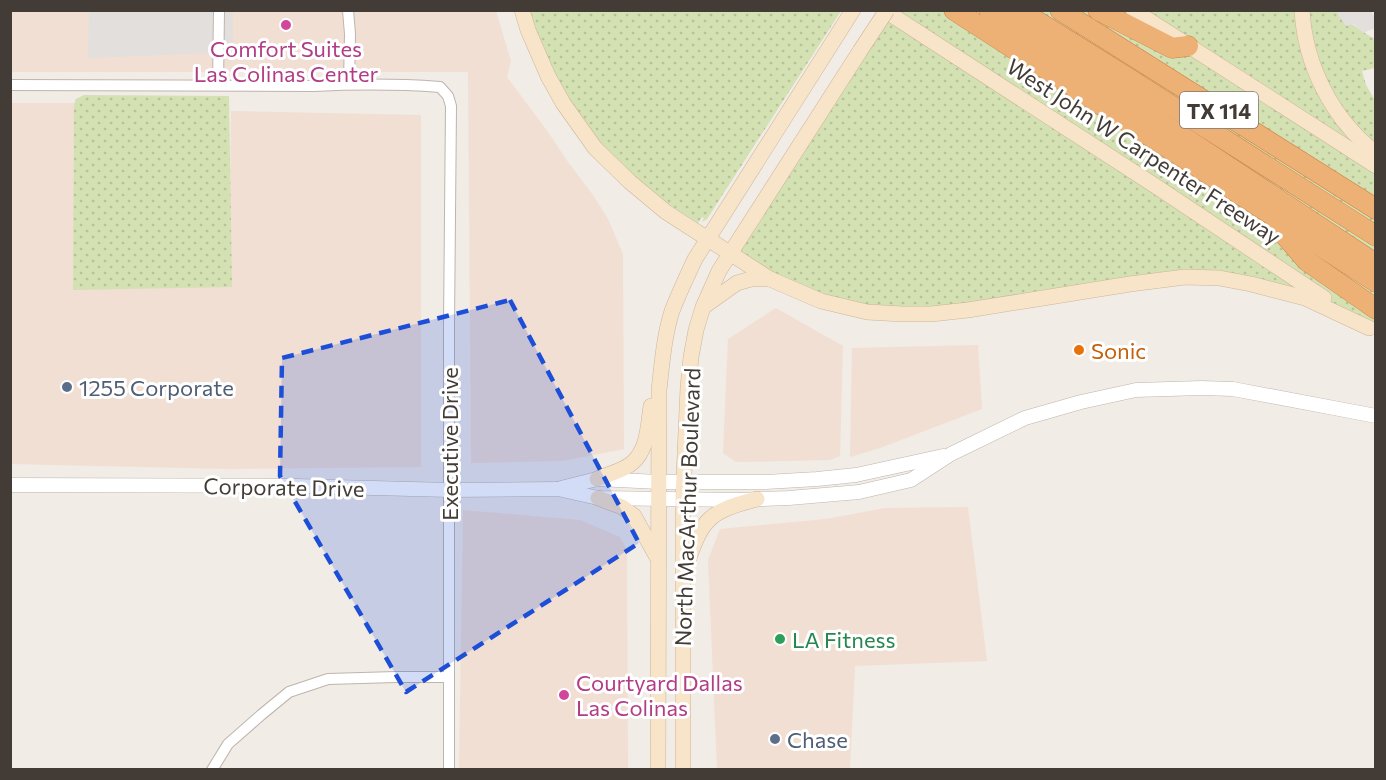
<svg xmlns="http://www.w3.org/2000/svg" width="1386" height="780" viewBox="0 0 1386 780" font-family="Commissioner,sans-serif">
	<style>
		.commercial { fill: #f1dfd3 }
		.grass { fill: url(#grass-dots) }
		.parking { fill: #e2dfdd }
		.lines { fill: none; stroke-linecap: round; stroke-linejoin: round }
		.minor-casing { stroke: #beb5ad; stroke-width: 12 }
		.tertiary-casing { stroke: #beb5ad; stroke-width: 15 }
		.secondary-casing { stroke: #cbb69a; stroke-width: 16 }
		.motorway-casing { stroke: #cb8346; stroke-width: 21 }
		.minor { stroke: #fff; stroke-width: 10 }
		.tertiary { stroke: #fff; stroke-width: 14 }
		.secondary { stroke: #f8e4c9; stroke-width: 15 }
		.motorway { stroke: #edb075; stroke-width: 20 }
		.secondary-bridge-casing { stroke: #cbb69a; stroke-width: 16; stroke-linecap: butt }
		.secondary-bridge { stroke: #f8e4c9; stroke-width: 15 }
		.marked { fill: #1d4ed8; fill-opacity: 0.2; stroke: #1d4ed8; stroke-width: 4.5; stroke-dasharray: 12 8; stroke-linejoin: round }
		.hotel-dot { fill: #d1479c; stroke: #fff; stroke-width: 2 }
		.food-dot { fill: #e8710a; stroke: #fff; stroke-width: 2 }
		.service-dot { fill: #5c6f8a; stroke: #fff; stroke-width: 2 }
		.leisure-dot { fill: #2e9e5b; stroke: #fff; stroke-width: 2 }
		.labels { text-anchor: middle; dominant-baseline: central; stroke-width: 6; stroke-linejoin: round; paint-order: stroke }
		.shield { fill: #fff; stroke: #7b7672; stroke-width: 1.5 }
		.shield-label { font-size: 21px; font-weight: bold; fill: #433c36 }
		.hotel-label { font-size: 22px; fill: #b23c85; stroke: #fff }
		.street-label { font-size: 22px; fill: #433c36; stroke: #fff }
		.food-label { font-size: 22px; fill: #c56008; stroke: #fff; text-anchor: start }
		.service-label { font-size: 22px; fill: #4e5e75; stroke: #fff; text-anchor: start }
		.leisure-label { font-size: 22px; fill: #27864d; stroke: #fff; text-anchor: start }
	</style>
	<defs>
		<pattern id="grass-dots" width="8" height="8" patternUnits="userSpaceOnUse" patternTransform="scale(1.5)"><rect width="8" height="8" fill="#d4e1b3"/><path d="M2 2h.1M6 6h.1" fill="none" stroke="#b7c29b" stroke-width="1.8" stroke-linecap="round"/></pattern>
	</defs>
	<rect width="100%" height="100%" fill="#f1ece6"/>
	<g class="commercial">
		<polygon points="10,11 496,11 511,61 507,77 548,132 568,162 593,195 608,219 623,254 624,449 563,461 471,463 468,72 11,72"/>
		<polygon points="11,103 81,103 229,285 231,111 421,115 421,467 229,469 11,464"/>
		<polygon points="776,308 843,346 840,456 830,460 736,462 723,453 728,339"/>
		<polygon points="978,345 982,409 880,448 850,457 852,348"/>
		<polygon points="968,507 987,661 855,666 850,769 717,769 708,560 720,529 826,519 885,508"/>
		<polygon points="463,510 580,520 620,537 627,550 628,769 459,769"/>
	</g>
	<g class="grass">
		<polygon points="528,11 841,11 707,219 702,222 704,218 702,217 698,223 652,193 594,138 556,79"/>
		<path d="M893 11H1337L1339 16C1352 23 1362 32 1375 39V68L1362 71 1366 85 1375 100V328L1215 273 926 312 822 299 735 251Z"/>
		<polygon points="84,95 229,96 232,287 73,290 74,105 76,99"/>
	</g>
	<g class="parking">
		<polygon points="89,11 233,11 233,52 88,58"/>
		<polygon points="1337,11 1371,11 1375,18 1375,28 1363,33 1354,24 1346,26 1339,16"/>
	</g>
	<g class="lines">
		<defs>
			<g id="minor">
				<polyline points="348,10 350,34 349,84"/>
				<path d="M10 85 314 86C356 84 398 84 440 87L448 96 451 106 449 325V770"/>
				<polyline points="218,85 219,10"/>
				<polyline points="212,770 228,744 261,715 289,692 328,679 396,677 449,677"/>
			</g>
			<g id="tertiary">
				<polyline points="10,485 296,486 450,490 558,489 598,498 739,500 789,498 859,492 911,480 951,454 1025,418 1081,402 1136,390 1201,388 1233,389 1376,416"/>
				<polyline points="561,488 597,479 659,482 766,482 817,479 856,475 943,456"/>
			</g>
			<g id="secondary">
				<polyline points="522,10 528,30 548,76 563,103 595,148 630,182 666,212 770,279 821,301 867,312 902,314 931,314 968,310 1130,284 1185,277 1219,278 1251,284 1305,298 1369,328"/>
				<polyline points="884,10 1154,185 1324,298"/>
				<polyline points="1133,10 1376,166"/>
				<path d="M1302 10C1305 65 1332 119 1376 153"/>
				<polyline points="706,305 737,283 751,279 770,279"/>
				<path d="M597 479C608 474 623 471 632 463 648 450 648 425 651 406"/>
				<polyline points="598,498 622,507 634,516 657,557"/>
				<path d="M687 564C702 518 710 511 757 499"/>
				<path d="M658 770 659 390C662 364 664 336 672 311 679 293 687 276 695 259L853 10"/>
				<polyline points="683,770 683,498 688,387 691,357 696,330 703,307 719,271 860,51"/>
			</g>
			<g id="motorway">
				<polyline points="954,10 1376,282"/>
				<polyline points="989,10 1044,45 1376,264"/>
				<polyline points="1019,10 1128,78 1376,236"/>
				<polyline points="1060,10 1376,209"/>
				<polyline points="1098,10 1172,48 1188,46"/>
				<polyline points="1276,225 1307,261 1376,309"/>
			</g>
		</defs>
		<use href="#minor" class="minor-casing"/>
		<use href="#tertiary" class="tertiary-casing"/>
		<use href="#secondary" class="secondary-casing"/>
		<use href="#motorway" class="motorway-casing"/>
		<use href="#minor" class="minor"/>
		<use href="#tertiary" class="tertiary"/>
		<use href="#secondary" class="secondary"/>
		<use href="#motorway" class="motorway"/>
		<defs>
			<polyline id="secondary-bridge" points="860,51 887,10"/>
		</defs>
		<use href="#secondary-bridge" class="secondary-bridge-casing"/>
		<use href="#secondary-bridge" class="secondary-bridge"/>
	</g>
	<path class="marked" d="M510 300 639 543 406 692 280 476 282 358Z"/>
	<g class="hotel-dot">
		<circle cx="286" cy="25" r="6"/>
		<circle cx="564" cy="695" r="6"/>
	</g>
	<circle class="food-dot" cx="1079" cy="350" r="6"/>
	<g class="service-dot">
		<circle cx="67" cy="387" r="6"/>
		<circle cx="775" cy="739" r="6"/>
	</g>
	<circle class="leisure-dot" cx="780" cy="639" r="6"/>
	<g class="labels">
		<rect class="shield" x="1180" y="92" width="78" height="36" rx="4.5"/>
		<g class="shield-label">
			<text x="1219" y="110">TX 114</text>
		</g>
		<g class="hotel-label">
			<text x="286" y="48">Comfort Suites<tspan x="286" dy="25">Las Colinas Center</tspan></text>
			<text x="576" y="682" text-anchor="start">Courtyard Dallas<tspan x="576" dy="25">Las Colinas</tspan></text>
		</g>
		<g class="street-label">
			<text transform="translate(1144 151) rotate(33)">West John W Carpenter Freeway</text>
			<text transform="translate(449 444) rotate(-90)">Executive Drive</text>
			<text transform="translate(284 487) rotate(1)">Corporate Drive</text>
			<text transform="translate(687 507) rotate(-88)">North MacArthur Boulevard</text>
		</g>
		<g class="food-label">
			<text x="1091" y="350">Sonic</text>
		</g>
		<g class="service-label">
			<text x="79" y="387">1255 Corporate</text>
			<text x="787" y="739">Chase</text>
		</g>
		<g class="leisure-label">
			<text x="792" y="639">LA Fitness</text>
		</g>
	</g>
	<rect width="1386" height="780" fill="none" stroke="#433c36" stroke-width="24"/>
</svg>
